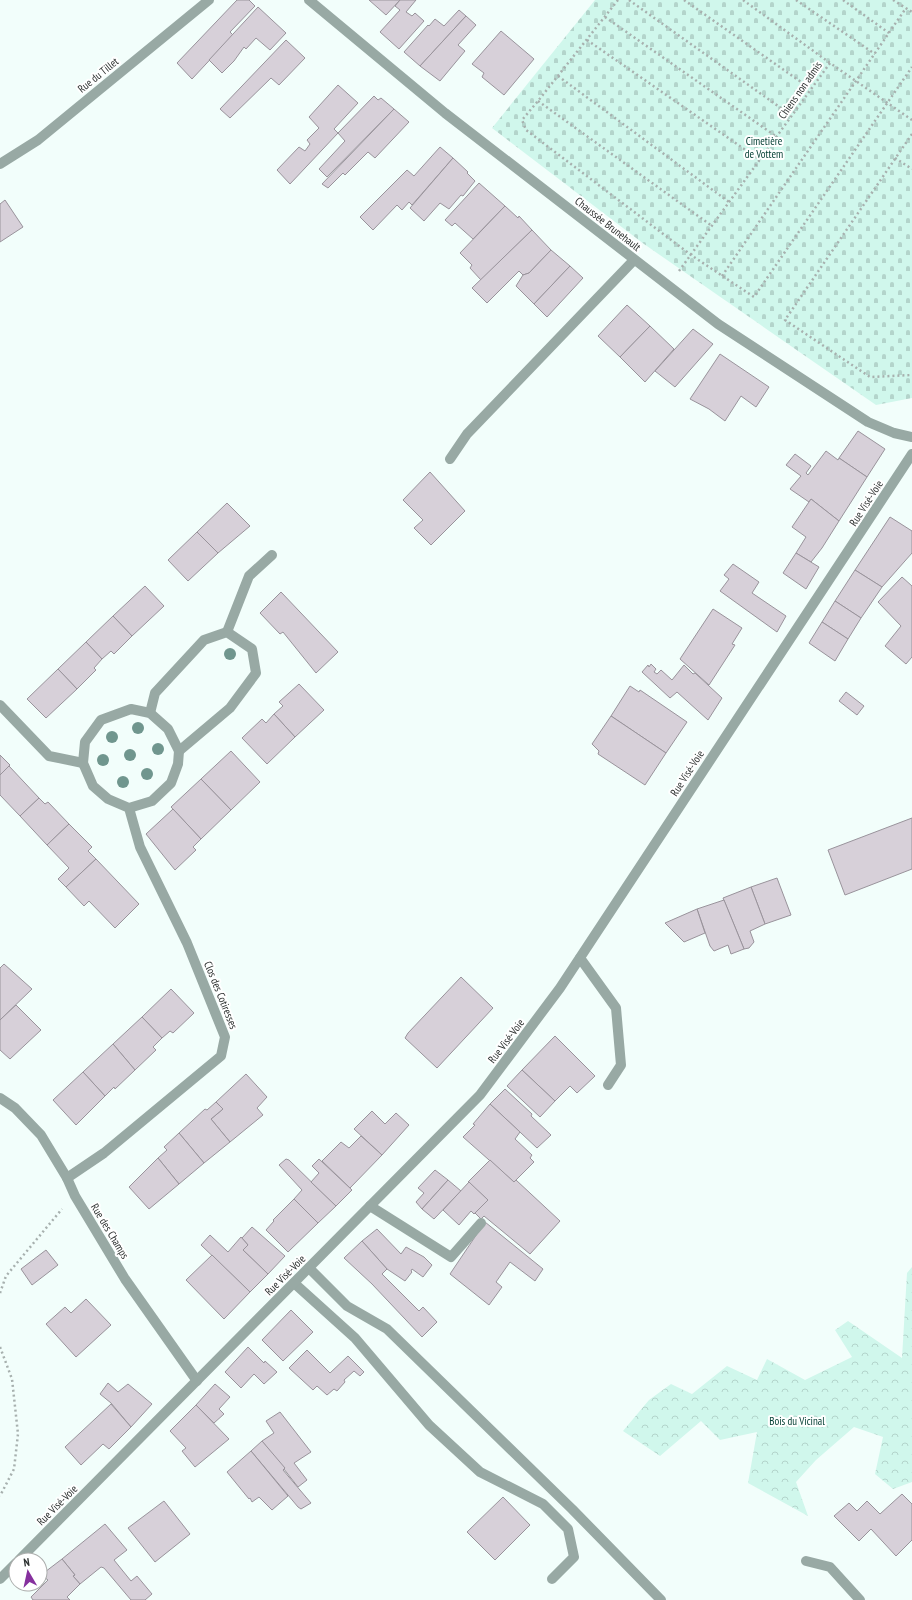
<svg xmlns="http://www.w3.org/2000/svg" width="912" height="1600" viewBox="0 0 912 1600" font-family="'PT Sans Narrow',sans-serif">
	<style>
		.forest { fill: url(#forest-crowns) }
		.cemetery { fill: url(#cemetery-stones) }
		.building { fill: #d7d0d9; stroke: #99939b }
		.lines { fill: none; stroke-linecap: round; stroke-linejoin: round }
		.path { stroke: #a7b0ae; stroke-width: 2.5; stroke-dasharray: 2 3; stroke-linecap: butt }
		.service { stroke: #98a9a4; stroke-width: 10 }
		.minor { stroke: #98a9a4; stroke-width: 10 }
		.tertiary { stroke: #98a9a4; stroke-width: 10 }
		.tree { fill: #70968e }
		.labels { text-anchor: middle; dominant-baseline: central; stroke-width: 4; stroke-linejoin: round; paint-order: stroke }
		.street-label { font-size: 11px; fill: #2d3130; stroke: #fff }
		.park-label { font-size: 11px; fill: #054035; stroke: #fff }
	</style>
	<defs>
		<pattern id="forest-crowns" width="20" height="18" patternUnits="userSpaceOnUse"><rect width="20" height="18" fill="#d0f7ec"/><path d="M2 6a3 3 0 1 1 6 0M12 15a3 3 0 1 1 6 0" fill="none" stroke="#b3d4cb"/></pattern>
		<pattern id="cemetery-stones" width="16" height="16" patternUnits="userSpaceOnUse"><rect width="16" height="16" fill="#d0f7ec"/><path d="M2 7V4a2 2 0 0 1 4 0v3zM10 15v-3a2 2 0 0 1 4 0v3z" fill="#b3d4cb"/></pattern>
	</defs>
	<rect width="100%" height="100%" fill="#f2fefb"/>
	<polygon class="forest" points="912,1267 912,1482 893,1489 875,1474 883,1437 854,1427 816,1460 796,1482 808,1516 748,1483 757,1432 720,1440 701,1421 660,1456 623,1431 649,1400 671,1384 692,1394 727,1366 757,1380 767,1359 805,1380 852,1357 835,1330 848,1321 902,1358 907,1273"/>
	<polygon class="cemetery" points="595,0 912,0 912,398 876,405 644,244 492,128"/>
	<g class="building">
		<polygon points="237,0 249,0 255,6 230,32 233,35 192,79 177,63"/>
		<polygon points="369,0 400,0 386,15"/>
		<polygon points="400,0 416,0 406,12 412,16 415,13 424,21 399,49 380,32 400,10 395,6"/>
		<polygon points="258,7 286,33 270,50 256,38 246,49 244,47 234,61 222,73 209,60"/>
		<polygon points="459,10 466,16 420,66 404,52 428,25 429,26 435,19 444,26"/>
		<polygon points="466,16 476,25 458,45 465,51 440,81 420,66"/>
		<polygon points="501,31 534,59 504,95 482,77 484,73 472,64"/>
		<polygon points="286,40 305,58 279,85 271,78 230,118 220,109"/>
		<polygon points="338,85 358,103 334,129 338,133 290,184 277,170 299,147 305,151 310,144 307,140 319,128 309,117"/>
		<polygon points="374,96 378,100 381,98 394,109 327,177 319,169 345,141 338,133"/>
		<polygon points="394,109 409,122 375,158 368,152 345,175 343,173 328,188 322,184"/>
		<polygon points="440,147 453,158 412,205 409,202 402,210 397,205 373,230 360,217 407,170 414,176"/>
		<polygon points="453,158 468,172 467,173 475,181 463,196 461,195 449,209 440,203 424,221 410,208"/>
		<polygon points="479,183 505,206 473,239 455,223 452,226 445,220"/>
		<polygon points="5,200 23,227 0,242 0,204"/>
		<polygon points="505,206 518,218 519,216 532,230 481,280 470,268 472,265 460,253"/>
		<polygon points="532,230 551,250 529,273 523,275 519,271 487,303 472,288"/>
		<polygon points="551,250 570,266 534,304 516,286 523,275 529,273"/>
		<polygon points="570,266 583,278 547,317 534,304"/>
		<polygon points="627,305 650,326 620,357 598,336"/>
		<polygon points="650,326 674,349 645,382 620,357"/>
		<polygon points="693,329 713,344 675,387 655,371"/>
		<polygon points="720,354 769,387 756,407 741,396 725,421 709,409 690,399"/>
		<polygon points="858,431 885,449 867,477 839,458"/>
		<polygon points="826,451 838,460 839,458 867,477 839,521 811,499 809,502 790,489 801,476 786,465 795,454 811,466 806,473 808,475"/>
		<polygon points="430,472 465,511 431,545 414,528 423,520 403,500"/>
		<polygon points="811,499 839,521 822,548 811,562 796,553 806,537 792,527"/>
		<polygon points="227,503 250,526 218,553 197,532"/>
		<polygon points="890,517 912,531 912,553 882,587 855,570"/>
		<polygon points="197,532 218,553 188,581 168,560"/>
		<polygon points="796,553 819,567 806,589 783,573"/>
		<polygon points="733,564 759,582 752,593 786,616 777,632 720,591 729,579 724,575"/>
		<polygon points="855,570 882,587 861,618 835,601"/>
		<polygon points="902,577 912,586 912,657 906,664 885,646 901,626 878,602"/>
		<polygon points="145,586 164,606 132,636 113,616"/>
		<polygon points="281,592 338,652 316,673 283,632 280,634 260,613"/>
		<polygon points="835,601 861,618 848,639 822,622"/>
		<polygon points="713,609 742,628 732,644 735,645 709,685 680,659"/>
		<polygon points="113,616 132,636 114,654 111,651 102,659 86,642"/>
		<polygon points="822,622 848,639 835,661 809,643"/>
		<polygon points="86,642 102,659 94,668 96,670 77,689 58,669"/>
		<polygon points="651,664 656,669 654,672 657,674 661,670 672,680 684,665 693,674 695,673 722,698 708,720 677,692 670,698 642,672 648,665 649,667"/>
		<polygon points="58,669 77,689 46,718 27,699"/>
		<polygon points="299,684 324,710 295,737 274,714 283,706 279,702"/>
		<polygon points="630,686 639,692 640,690 687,722 666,753 611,716"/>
		<polygon points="846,692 864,706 857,715 839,701"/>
		<polygon points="274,714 295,737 267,764 242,738 262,719 266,723"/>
		<polygon points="611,716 666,753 645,785 598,754 599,751 592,744"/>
		<polygon points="231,751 260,782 231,810 201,779"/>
		<polygon points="0,755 10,765 0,775"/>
		<polygon points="9,766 39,798 20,816 0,795 0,775"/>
		<polygon points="201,779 231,810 201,839 171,807"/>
		<polygon points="39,798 45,804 48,802 69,824 47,845 20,816"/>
		<polygon points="173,809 201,839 193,847 196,850 175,870 146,834"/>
		<polygon points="912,818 912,869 845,895 828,850"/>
		<polygon points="69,824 92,847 88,851 96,859 66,887 58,879 69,868 47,845"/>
		<polygon points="96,859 139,904 115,928 89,901 84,906 66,887"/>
		<polygon points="777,878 791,915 765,924 751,887"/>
		<polygon points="751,887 765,924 750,931 754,942 749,948 744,949 723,898"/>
		<polygon points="724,900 744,949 731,954 728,945 714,951 710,946 697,909"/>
		<polygon points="697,909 705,933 684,942 665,923"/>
		<polygon points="4,964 32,989 0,1020 0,968"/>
		<polygon points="461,977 493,1008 437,1068 405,1038 408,1033"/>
		<polygon points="171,989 194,1013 173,1033 170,1031 162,1038 142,1017"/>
		<polygon points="16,1005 41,1030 10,1059 0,1050 0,1020"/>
		<polygon points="142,1017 162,1038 153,1047 156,1050 135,1070 113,1044"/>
		<polygon points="555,1036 595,1076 577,1093 570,1086 555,1101 522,1070"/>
		<polygon points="113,1044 135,1070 115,1089 114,1087 105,1096 83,1072"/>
		<polygon points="522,1070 555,1101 540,1117 507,1086"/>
		<polygon points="83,1072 105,1096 76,1125 53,1100"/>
		<polygon points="246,1074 267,1097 257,1108 263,1115 230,1142 211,1119 223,1109 216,1102"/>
		<polygon points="505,1089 532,1114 531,1116 551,1135 537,1148 490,1104"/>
		<polygon points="216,1102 223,1109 211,1119 230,1142 204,1163 179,1133 205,1109 207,1110"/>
		<polygon points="490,1104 520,1132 515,1139 532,1155 530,1158 534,1162 514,1182 463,1137 475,1125 473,1124"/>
		<polygon points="372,1111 385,1124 396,1113 409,1125 382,1155 354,1129"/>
		<polygon points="179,1133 204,1163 179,1184 158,1158 167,1150 164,1147"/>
		<polygon points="361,1136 382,1155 350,1188 322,1161 341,1142 349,1148"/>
		<polygon points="158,1158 179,1184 149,1209 129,1187"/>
		<polygon points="286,1159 289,1160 336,1206 318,1223 294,1199 302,1190 279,1165"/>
		<polygon points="319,1159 352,1190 336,1206 311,1182 319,1173 312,1166"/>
		<polygon points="490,1160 514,1182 516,1180 560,1221 530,1254 484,1216 481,1219 475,1213 488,1200 468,1182"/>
		<polygon points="435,1170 448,1180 422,1209 416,1202 424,1193 418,1188"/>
		<polygon points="448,1180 461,1191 434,1219 422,1209"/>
		<polygon points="469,1182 488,1200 474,1214 471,1211 459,1225 443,1210"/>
		<polygon points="294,1199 318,1223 288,1252 266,1230 274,1221 273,1220"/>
		<polygon points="485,1222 543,1269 535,1281 510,1262 496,1282 502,1287 489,1305 450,1274"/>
		<polygon points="252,1227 285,1256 268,1274 243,1250 248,1245 242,1238"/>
		<polygon points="377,1229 401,1254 406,1247 424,1257 432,1265 423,1277 412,1269 411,1271 412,1272 405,1281 387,1269 362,1241"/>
		<polygon points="210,1235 228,1252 241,1237 248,1245 243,1250 268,1274 250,1292 201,1245"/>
		<polygon points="362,1241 387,1269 382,1274 419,1311 423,1307 437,1322 422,1337 372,1284 344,1258"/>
		<polygon points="46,1250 58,1265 32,1285 21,1269"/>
		<polygon points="212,1255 250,1292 224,1319 186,1280"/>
		<polygon points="86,1299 111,1325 76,1357 46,1324 65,1307 71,1313"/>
		<polygon points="291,1310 313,1332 283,1361 262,1340"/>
		<polygon points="248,1347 264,1363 265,1361 277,1372 264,1384 254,1374 241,1388 225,1372"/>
		<polygon points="307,1350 330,1373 348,1356 364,1372 360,1376 354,1371 344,1380 345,1382 337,1391 334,1389 327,1395 317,1386 313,1390 289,1368"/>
		<polygon points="108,1383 118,1392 128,1384 152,1404 131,1427 111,1403 100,1394"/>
		<polygon points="215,1384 230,1397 219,1409 224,1414 214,1423 196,1405"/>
		<polygon points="111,1404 131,1427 109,1449 103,1444 81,1465 65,1447"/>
		<polygon points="196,1405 229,1439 195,1467 182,1451 186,1448 170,1431"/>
		<polygon points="280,1412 311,1452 294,1463 307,1480 298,1487 262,1441 274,1433 266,1421"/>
		<polygon points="262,1441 285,1468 283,1470 311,1503 301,1509 298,1507 251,1451"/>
		<polygon points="251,1451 288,1496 272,1510 259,1497 252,1502 250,1498 249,1499 227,1472"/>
		<polygon points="902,1494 912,1504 912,1540 896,1556 871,1529 859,1541 834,1516 849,1503 857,1511 867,1501 880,1514"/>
		<polygon points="503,1497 530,1525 495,1560 467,1532"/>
		<polygon points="164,1501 190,1534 155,1562 128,1528"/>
		<polygon points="105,1524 127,1550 114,1560 131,1581 137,1576 152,1594 145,1600 131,1600 104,1568 101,1567 80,1584 73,1576 75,1575 62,1559"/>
		<polygon points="62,1559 75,1575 73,1576 80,1584 67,1597 70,1600 33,1600 31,1597 48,1580 41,1575"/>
	</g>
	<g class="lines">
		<g class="path">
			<polyline points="618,0 538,101 522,120 526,130 691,255 754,297 912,67"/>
			<polyline points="629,0 792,116"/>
			<polyline points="684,0 811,89"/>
			<polyline points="743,0 830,63"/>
			<polyline points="796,0 875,54"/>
			<polyline points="843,0 889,33"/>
			<polyline points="893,0 912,12"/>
			<polyline points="605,17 777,137"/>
			<polyline points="587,40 760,160"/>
			<polyline points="558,76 729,202"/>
			<polyline points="538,101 712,226"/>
			<polyline points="912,134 785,320 870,377 912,375"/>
			<polyline points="895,158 912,169"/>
			<polyline points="679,271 830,63 912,120"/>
			<polyline points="722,276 906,8"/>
			<polyline points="0,1293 6,1276 62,1209"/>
			<polyline points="0,1347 12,1379 18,1434 14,1469 0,1496"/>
		</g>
		<g class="service">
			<polyline points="450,459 467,434 634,260"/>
			<polyline points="580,958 616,1008 621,1065 608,1085"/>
			<polyline points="370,1206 451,1257 481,1223"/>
			<polyline points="309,1268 347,1306 387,1329 572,1509 661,1600"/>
			<polyline points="294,1283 355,1338 429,1425 480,1472 543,1504 568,1529 574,1557 552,1579"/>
			<polyline points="806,1561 830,1567 860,1600"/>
		</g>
		<g class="minor">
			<polyline points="309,0 445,113 718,324 868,422 894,433 912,437"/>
			<polyline points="0,164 38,140 209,0"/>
			<polyline points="227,632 249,576 272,555"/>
			<polyline points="0,705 49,756 83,763"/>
			<polyline points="150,713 155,693 204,640 227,632 252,649 256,673 230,708 179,751"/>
			<polyline points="0,1098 15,1108 41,1135 67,1178 75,1196 125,1279 197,1381"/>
			<polyline points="67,1178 104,1153 221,1056 225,1037 187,943 140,847 129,808 152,801 171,783 178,764 179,751 168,729 150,713 131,709 101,720 85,742 83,763 93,786 108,799 129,808"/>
		</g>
		<g class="tertiary">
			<polyline points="19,1560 480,1095 560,988 912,454"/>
			<polyline points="0,1579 16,1563"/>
		</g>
	</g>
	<g class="tree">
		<circle cx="230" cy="654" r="6"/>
		<circle cx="138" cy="728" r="6"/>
		<circle cx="112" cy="737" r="6"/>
		<circle cx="158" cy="749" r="6"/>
		<circle cx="130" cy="755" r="6"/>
		<circle cx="103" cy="760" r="6"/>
		<circle cx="147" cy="774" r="6"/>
		<circle cx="123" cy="782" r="6"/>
	</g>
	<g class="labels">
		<g class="street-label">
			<text transform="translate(98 75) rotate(-39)">Rue du Tillet</text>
			<text transform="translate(800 90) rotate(-55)">Chiens non admis</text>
			<text transform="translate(608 224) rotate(38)">Chaussée Brunehault</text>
			<text transform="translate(866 503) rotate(-57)">Rue Visé-Voie</text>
			<text transform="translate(687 773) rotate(-57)">Rue Visé-Voie</text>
			<text transform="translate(221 995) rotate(68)">Clos des Cotiresses</text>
			<text transform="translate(506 1041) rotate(-53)">Rue Visé-Voie</text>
			<text transform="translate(110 1231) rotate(59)">Rue des Champs</text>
			<text transform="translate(285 1275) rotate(-45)">Rue Visé-Voie</text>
			<text transform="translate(57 1505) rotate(-45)">Rue Visé-Voie</text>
		</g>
		<g class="park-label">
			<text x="764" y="141">Cimetière<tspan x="764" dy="13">de Vottem</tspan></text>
			<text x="797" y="1421">Bois du Vicinal</text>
		</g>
	</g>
	<g transform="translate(28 1572) rotate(351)"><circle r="19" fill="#ffffff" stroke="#abadac"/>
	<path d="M0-3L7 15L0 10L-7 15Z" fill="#86309e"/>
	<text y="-6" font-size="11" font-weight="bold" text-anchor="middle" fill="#2d3130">N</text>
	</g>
</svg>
